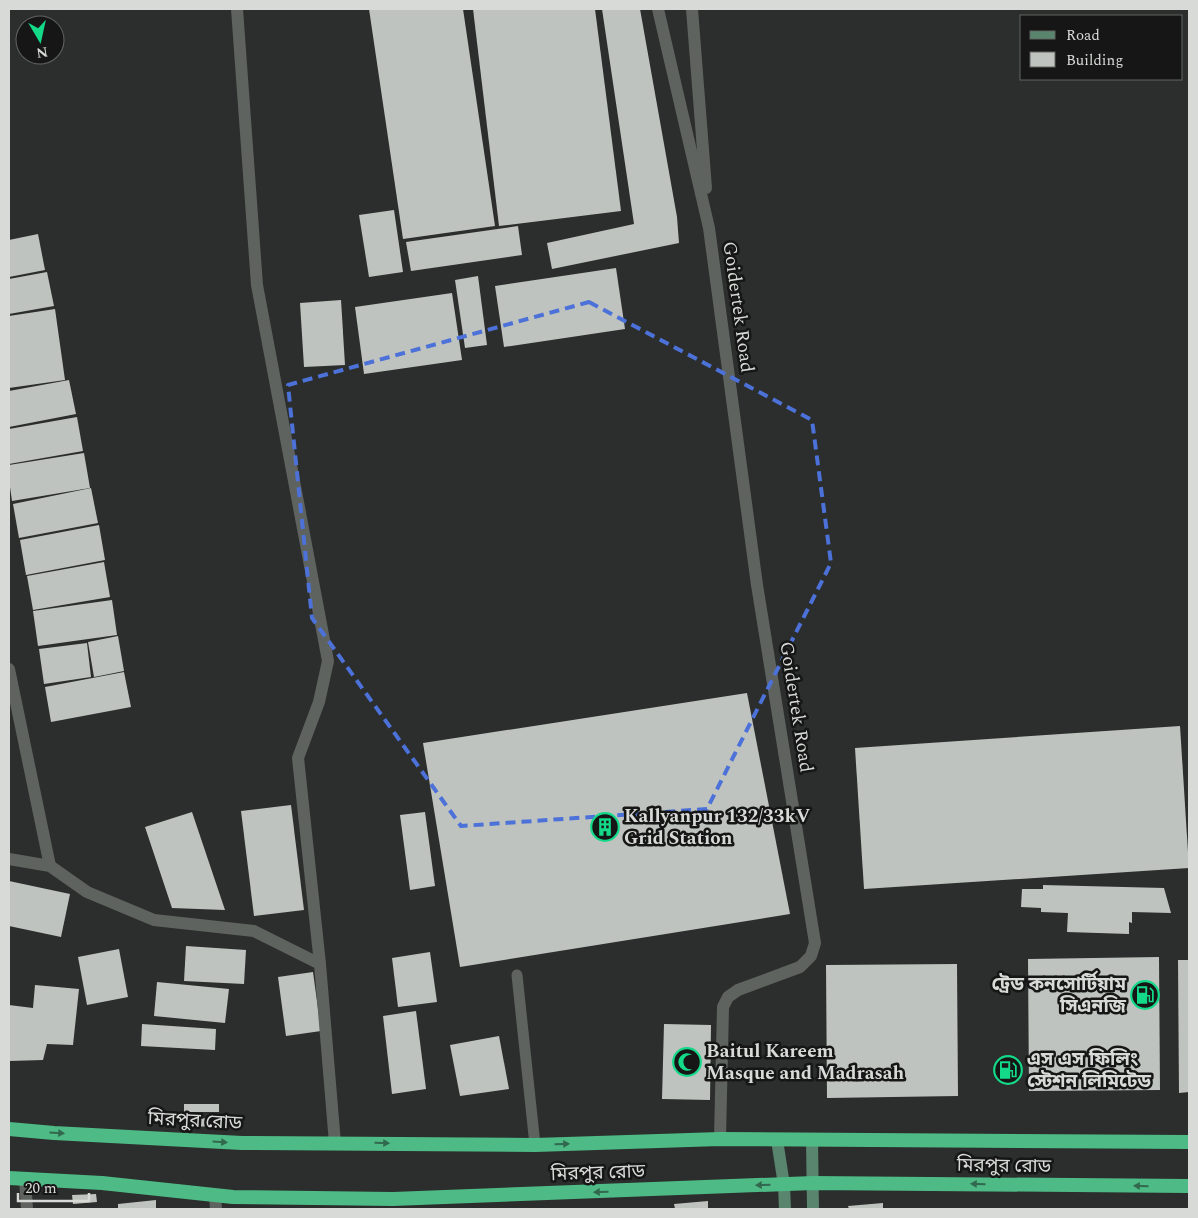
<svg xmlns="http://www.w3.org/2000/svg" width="1198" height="1218" viewBox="0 0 1198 1218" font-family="Spectral,'Noto Sans Bengali',serif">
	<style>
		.building { fill: #bfc3c0 }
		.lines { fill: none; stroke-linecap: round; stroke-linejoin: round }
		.service { stroke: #5f6360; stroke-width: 11 }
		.minor { stroke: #5f6360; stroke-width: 12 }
		.secondary { stroke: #59846e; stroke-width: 12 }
		.trunk { stroke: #4eba85; stroke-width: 14 }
		.oneway { fill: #32684d }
		.marked { fill: none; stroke: #4c71d8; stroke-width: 4; stroke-dasharray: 10 6; stroke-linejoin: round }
		.labels { text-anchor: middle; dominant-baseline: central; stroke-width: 5; stroke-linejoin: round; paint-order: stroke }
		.street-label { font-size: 19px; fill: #d8dad8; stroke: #151615 }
		.poi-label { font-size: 19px; font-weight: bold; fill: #d8dad8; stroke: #151615; text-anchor: start }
	</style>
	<rect width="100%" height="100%" fill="#2b2e2c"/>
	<g class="building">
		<polygon points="369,9 463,9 495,226 403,239"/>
		<polygon points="473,9 595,9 621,211 499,226"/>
		<polygon points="602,9 640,9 677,217 679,243 552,269 547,243 634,224"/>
		<polygon points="394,210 403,272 369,277 359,215"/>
		<polygon points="518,226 522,255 411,271 406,242"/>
		<polygon points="38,234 45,270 9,277 9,240"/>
		<polygon points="616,268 625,329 504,347 495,286"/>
		<polygon points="47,272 54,306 9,314 9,279"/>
		<polygon points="478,276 487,345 465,348 455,280"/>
		<polygon points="452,293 462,360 364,374 355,307"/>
		<polygon points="341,300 345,365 304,367 300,303"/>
		<polygon points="55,309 65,380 9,388 9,316"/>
		<polygon points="69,380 76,414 9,427 9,391"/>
		<polygon points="77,417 83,451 9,464 9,429"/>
		<polygon points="84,453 90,488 12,501 9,480 9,465"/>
		<polygon points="91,488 98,523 19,538 13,504"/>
		<polygon points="99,525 105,560 26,575 20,540"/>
		<polygon points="104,562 110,597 33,610 27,576"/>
		<polygon points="112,600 117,635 38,646 33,611"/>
		<polygon points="118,636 124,671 94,677 88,642"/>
		<polygon points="87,643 91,677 44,684 39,649"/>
		<polygon points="124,672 131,707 51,722 45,687"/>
		<polygon points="747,693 790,914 460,967 423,743"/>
		<polygon points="1180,726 1189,868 864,889 855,748"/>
		<polygon points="291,805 304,910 254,916 241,811"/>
		<polygon points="192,812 225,910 172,908 145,827"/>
		<polygon points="425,812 435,886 410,890 400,815"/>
		<polygon points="9,881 70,894 61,937 9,926"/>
		<polygon points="1043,885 1164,888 1171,913 1132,912 1132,923 1129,922 1129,934 1067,932 1068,913 1041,912 1041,908 1021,907 1022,889 1043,889"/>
		<polygon points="186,946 246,950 244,984 184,981"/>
		<polygon points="119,949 128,997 87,1005 78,957"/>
		<polygon points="430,952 437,1002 398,1007 392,958"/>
		<polygon points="1159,957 1160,1090 1029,1091 1028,959"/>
		<polygon points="1178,960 1189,960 1189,1092 1179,1093"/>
		<polygon points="957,964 958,1096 827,1098 826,965"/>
		<polygon points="313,972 321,1031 286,1036 278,977"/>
		<polygon points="157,982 229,989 225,1023 154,1016"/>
		<polygon points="35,985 79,989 73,1045 47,1044 43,1060 9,1061 9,1005 33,1008"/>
		<polygon points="416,1011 426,1089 392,1094 383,1016"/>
		<polygon points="142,1024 216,1029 215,1050 141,1046"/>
		<polygon points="664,1024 711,1025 710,1100 662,1099"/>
		<polygon points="499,1036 509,1089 460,1096 450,1045"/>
		<rect x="184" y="1104" width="35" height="8"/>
		<polygon points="222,1117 222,1125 196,1127 196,1119"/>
		<polygon points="96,1194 97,1202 73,1204 72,1195"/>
		<polygon points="156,1200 156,1209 118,1209 118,1204"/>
		<polygon points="708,1201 708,1209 675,1209 674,1204"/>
		<polygon points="883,1203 883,1209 849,1209 848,1206"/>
	</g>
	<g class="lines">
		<polyline class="service" points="517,975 535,1145"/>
		<g class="minor">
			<polyline points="237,9 257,285 328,661 319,702 298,758 320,964 335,1143"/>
			<polyline points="658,9 709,228 757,585 815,943 811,956 800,967 738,990 728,997 723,1007 720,1139"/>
			<polyline points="692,9 706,188"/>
			<polyline points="9,669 50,866"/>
			<polyline points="9,859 50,866 87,892 154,920 254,931 320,964"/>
			<polyline points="25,1179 27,1209"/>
			<polyline points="215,1195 216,1209"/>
		</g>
		<g class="secondary">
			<polyline points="777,1140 784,1185 785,1209"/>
			<polyline points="812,1141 813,1209"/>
		</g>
		<g class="trunk">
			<polyline points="9,1129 54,1133 242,1143 535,1145 720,1139 1189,1142"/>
			<polyline points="9,1178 102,1183 233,1197 393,1199 813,1183 1189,1186"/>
		</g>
	</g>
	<defs><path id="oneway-solid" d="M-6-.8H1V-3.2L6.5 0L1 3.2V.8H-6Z" transform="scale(1.25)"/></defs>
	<g class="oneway">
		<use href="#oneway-solid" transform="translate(57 1133) rotate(4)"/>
		<use href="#oneway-solid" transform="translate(220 1142) rotate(4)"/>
		<use href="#oneway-solid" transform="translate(382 1143) rotate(1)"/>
		<use href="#oneway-solid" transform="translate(562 1144) rotate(-2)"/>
		<use href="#oneway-solid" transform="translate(978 1184) rotate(-179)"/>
		<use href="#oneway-solid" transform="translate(763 1185) rotate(178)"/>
		<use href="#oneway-solid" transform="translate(1141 1186) rotate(-179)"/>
		<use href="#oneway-solid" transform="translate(601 1192) rotate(178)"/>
	</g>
	<path class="marked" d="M589 302 812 420 831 563 707 809 461 826 312 618 288 385Z"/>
	<defs>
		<symbol id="building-ring" viewBox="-11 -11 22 22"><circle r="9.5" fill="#151615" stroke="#14d989" stroke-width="1.5"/><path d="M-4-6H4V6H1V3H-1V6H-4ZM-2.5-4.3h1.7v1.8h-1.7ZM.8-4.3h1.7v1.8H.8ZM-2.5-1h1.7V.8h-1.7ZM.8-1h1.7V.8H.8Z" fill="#14d989"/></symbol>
		<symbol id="fuel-ring" viewBox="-11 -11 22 22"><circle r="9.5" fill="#151615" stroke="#14d989" stroke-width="1.5"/><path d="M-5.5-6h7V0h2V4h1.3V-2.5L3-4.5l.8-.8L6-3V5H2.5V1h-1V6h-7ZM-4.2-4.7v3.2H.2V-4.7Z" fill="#14d989"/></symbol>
		<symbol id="mosque-ring" viewBox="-11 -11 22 22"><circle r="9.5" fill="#151615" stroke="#14d989" stroke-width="1.5"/><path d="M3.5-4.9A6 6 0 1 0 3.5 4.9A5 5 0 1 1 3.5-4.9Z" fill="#14d989"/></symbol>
	</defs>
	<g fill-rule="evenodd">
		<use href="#building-ring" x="589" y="811" width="32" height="32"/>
		<use href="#fuel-ring" x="1129" y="979" width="32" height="32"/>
		<use href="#mosque-ring" x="671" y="1046" width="32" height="32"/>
		<use href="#fuel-ring" x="992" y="1054" width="32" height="32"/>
	</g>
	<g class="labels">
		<g class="street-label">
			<text transform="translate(738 307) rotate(82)">Goidertek Road</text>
			<text transform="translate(796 707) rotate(81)">Goidertek Road</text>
			<text transform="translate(195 1121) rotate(3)">মিরপুর রোড</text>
			<text transform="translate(1004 1166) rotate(1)">মিরপুর রোড</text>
			<text transform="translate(598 1173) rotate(-2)">মিরপুর রোড</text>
		</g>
		<g class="poi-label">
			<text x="624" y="816">Kallyanpur 132/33kV<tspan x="624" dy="22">Grid Station</tspan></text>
			<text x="1126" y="984" text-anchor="end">ট্রেড কনসোর্টিয়াম<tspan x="1126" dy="22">সিএনজি</tspan></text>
			<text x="706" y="1051">Baitul Kareem<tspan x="706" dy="22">Masque and Madrasah</tspan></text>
			<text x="1027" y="1059">এস এস ফিলিং<tspan x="1027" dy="22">স্টেশন লিমিটেড</tspan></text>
		</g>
	</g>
	<rect width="1198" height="1218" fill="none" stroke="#d8dad8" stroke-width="20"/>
	<rect x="1020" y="15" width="162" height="65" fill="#151615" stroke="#636463"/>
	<rect x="1030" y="31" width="25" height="8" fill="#59846e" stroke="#636463"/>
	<text x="1066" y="40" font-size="15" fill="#d8dad8">Road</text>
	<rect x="1030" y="52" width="25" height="15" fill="#bfc3c0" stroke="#636463"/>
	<text x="1066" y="65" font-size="15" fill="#d8dad8">Building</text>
	<g transform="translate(40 40) rotate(171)"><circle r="24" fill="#151615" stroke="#636463"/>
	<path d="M0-4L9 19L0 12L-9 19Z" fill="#14d989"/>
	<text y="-8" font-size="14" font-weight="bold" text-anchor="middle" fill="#d8dad8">N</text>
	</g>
	<path d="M18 1193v8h71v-8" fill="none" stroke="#d8dad8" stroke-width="2.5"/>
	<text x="25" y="1193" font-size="15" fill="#d8dad8" stroke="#151615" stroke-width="4" paint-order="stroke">20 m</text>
</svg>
